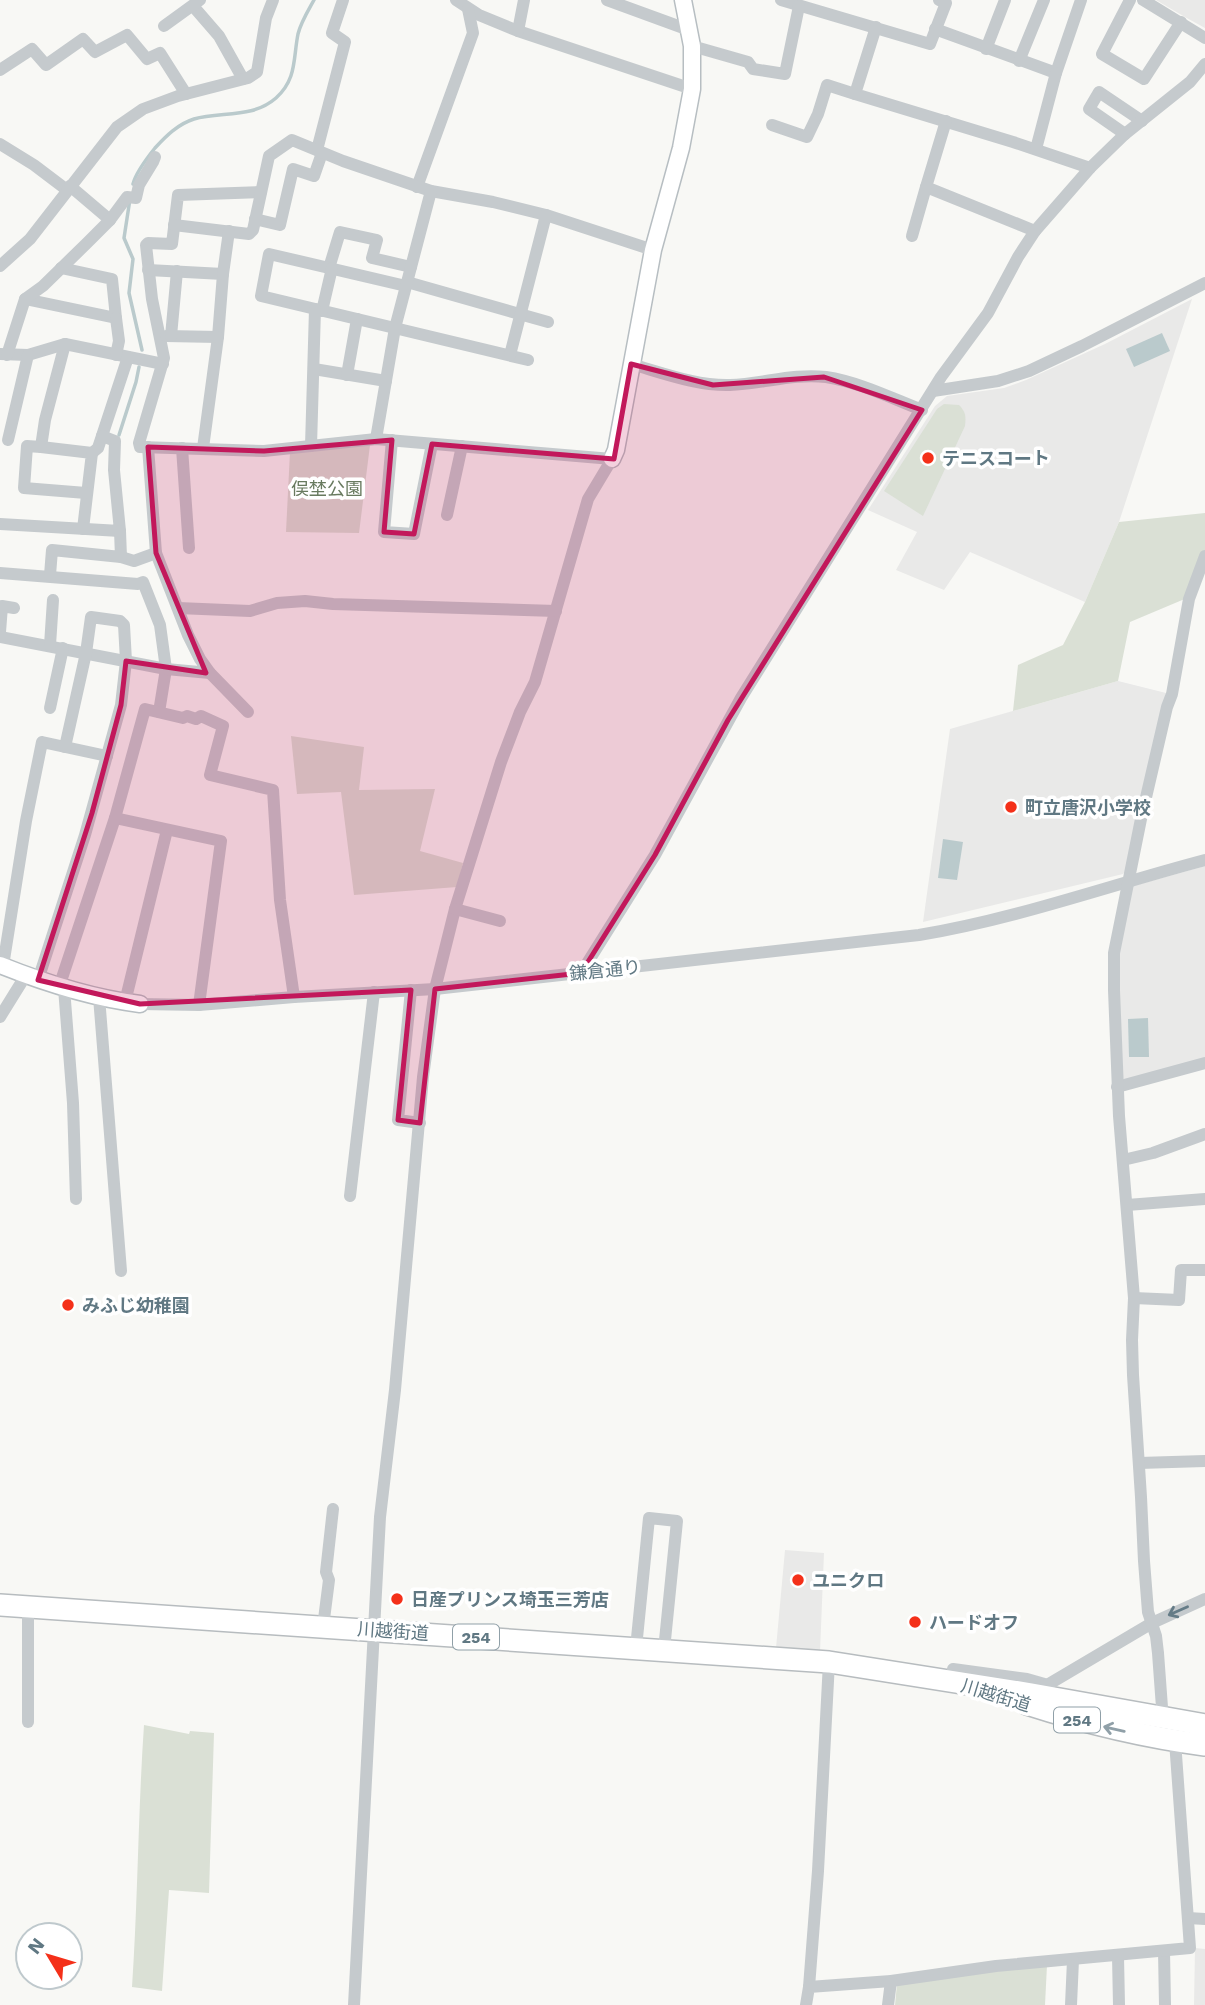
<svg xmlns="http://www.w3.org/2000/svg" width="1205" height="2005" viewBox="0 0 1205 2005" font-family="'Work Sans','Noto Sans JP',sans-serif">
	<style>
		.built { fill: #e9e9e8 }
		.green { fill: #dae0d5 }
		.water { fill: #bacacc }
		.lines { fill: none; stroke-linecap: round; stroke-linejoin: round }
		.stream { stroke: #bacacc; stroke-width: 3.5 }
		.secondary-casing { stroke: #b7bec2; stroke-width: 19 }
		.highway-casing { stroke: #b7bcbf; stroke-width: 24 }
		.street { stroke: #c5cacd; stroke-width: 12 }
		.secondary { stroke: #fff; stroke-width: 16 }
		.highway { stroke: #fff; stroke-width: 21 }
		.oneway { stroke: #657c87 }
		.oneway2 { stroke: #90a0a8 }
		.marked { fill: #c2185b; fill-opacity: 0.2; stroke: #c2185b; stroke-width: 5; stroke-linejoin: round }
		.poi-dot { fill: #f43019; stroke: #fff; stroke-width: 2.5 }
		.labels { text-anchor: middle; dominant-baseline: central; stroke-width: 7; stroke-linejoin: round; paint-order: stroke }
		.shield { fill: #fff; stroke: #90a0a8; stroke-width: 2 }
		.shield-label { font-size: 16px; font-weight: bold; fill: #607883 }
		.poi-label { font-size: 18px; font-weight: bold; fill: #607883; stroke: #fff; text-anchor: start }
		.park-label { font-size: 18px; fill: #687a5f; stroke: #fff }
		.street-label { font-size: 18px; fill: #607883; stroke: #fff }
	</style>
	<rect width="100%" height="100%" fill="#f8f8f5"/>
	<g class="built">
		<polygon points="1156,0 1205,0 1205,28 1185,17"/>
		<polygon points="1192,299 1119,522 1085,602 970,552 944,590 896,570 917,532 868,510 935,406 947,396 1004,388 1026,380 1105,344"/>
		<polygon points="1118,681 1166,693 1127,870 1123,874 923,922 950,729"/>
		<polygon points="1205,866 1205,1059 1125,1082 1120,1078 1117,958 1133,886"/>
		<polygon points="785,1550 824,1553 820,1652 776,1648"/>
		<polygon points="1195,1948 1205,1949 1205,2005 1194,2005"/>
	</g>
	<g class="green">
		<path d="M944 404 959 405C966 412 966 417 965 426L923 516 884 491 937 409Z"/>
		<polygon points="370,445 359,533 286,532 290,452"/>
		<polygon points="1205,513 1205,551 1187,598 1130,622 1118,681 1013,711 1018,665 1063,645 1085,602 1119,522"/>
		<polygon points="291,736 364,747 359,790 435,789 420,851 463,863 457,887 354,895 341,792 297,794"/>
		<path d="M144 1725 189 1734 190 1731 214 1733 209 1893 169 1890 162 1991 132 1987C138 1899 138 1812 144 1725Z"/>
		<polygon points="1047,1965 1045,2005 895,2005 897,1984"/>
	</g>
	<g class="water">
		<polygon points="1162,333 1170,351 1134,367 1126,349"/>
		<polygon points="943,839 963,842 957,880 938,878"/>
		<polygon points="1148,1018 1149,1057 1129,1057 1128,1019"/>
	</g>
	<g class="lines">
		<g class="stream">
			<path d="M133 184C136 172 147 158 155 148 166 136 178 124 194 119 221 111 252 119 276 98 297 79 293 59 298 34 301 22 308 11 314 0"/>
			<polyline points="130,199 124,238 133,259 129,293 142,350"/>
			<polyline points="119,435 136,382 139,367"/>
		</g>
		<defs>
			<g id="secondary">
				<polyline points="612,459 616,450 653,250 681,148 692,89 692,46 683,0"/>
				<path d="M0 965C45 983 92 998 140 1004"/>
			</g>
			<g id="highway">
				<polyline points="0,1605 829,1662 1032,1694 1205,1725"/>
				<path d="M1027 1704C1086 1723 1144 1737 1205 1745"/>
			</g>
		</defs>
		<use href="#secondary" class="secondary-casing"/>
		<use href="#highway" class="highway-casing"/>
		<g class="street">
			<polyline points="456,0 479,15 518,31 692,89"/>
			<polyline points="607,0 689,30"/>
			<polyline points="781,0 930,44 946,3 939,0"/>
			<polyline points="1130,0 1102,54 1144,79 1181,22"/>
			<polyline points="1143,0 1205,38"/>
			<polyline points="193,6 219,36 243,79"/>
			<polyline points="164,26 200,0"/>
			<polyline points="876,27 855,94 1013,142 1090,168"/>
			<polyline points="935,29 1056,73 1081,0"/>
			<polyline points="518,31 524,0"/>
			<polyline points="692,46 748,62 753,69 785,74 799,6"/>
			<polyline points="986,49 1005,0"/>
			<polyline points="1019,61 1044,0"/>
			<polyline points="0,70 32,49 46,65 83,39 95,52 127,35 147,59 160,53 186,94"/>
			<polyline points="946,121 926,187 1035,231"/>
			<polyline points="772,125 807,137 818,114 827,85 855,94"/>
			<polyline points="1125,134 1089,109 1099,92 1142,121"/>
			<polyline points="0,144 34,165 67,190"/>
			<polyline points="1036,149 1056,73"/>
			<polyline points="317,150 345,42 332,33 343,0"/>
			<polyline points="70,186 110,220"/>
			<polyline points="417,187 473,33 468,9"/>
			<polyline points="261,192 178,195 172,244 148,243 146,245 152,299 164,358 139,443 140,447 264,451 376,439 612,459 588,499 535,682 520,712 501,762 455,909 435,989 423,1077 395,1390 380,1517 354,2005"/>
			<polyline points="255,219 280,225 293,169 314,176 322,153"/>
			<polyline points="174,225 249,234 253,230 269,156 292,140 343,161 431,191 493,202 546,215 653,250"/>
			<polyline points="912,236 926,187"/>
			<polyline points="0,266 30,239 117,127 143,109 178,96 248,78 257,72 266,18 273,0"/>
			<polyline points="329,268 340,232 377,240 372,258 411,267"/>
			<polyline points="148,270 223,274 218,337 203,448"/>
			<polyline points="223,274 229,231"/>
			<polyline points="407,282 548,322"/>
			<polyline points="406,286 269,254 261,296 528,360"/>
			<polyline points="25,299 116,318 112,279 61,268"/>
			<polyline points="322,311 332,268"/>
			<polyline points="166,336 218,337"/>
			<polyline points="171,336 177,271"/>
			<polyline points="65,344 45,420 41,447 92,453 83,529"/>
			<polyline points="0,354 28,355 65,344 163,364"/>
			<polyline points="7,355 25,299 43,286 87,243 110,220 127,197 136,198 139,185 153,162 155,157"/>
			<polyline points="116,355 119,341 116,318"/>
			<polyline points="510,355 546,215"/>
			<path d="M631 364C663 373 697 386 730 385 763 384 793 373 826 377 859 382 891 398 922 410"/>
			<polyline points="314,369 386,381"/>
			<polyline points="347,375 357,319"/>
			<polyline points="933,391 998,381 1029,371 1082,346 1205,283"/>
			<polyline points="376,439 395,328 431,191"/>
			<polyline points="8,440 28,355"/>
			<polyline points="392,440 384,532 414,534 432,444"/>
			<polyline points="311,446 315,309"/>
			<polyline points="41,447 27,446 24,488 86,493"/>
			<polyline points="182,448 189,548"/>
			<polyline points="92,453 98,448 102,436 128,357"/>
			<polyline points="447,515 462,446"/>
			<polyline points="0,524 120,531 114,470 115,441 102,436"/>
			<polyline points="121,557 134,561 156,553"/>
			<polyline points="0,573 138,584 143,582 160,625 166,669 159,712"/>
			<polyline points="50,575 52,550 121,557 120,531"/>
			<polyline points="178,608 250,611 277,603 305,601 333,604 556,611"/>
			<polyline points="0,632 2,606 14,608"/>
			<polyline points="0,637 166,669 210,673 200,659 188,635 156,553 148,447"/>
			<polyline points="50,645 53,600"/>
			<polyline points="210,673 248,712"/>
			<polyline points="50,708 63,648"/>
			<polyline points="115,818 221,841 199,1005"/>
			<polyline points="455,909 500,921"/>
			<polyline points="3,966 26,821 42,742 107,756"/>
			<polyline points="581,973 655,855 741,698 941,377 988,313 1018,257 1035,231 1090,168 1125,134 1190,82 1205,64"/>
			<polyline points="38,980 85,835 121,705 126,661 124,625 120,621 91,617 86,653 65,747"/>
			<polyline points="59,987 115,818 145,709 183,718 187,716 196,719 201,716 223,726 210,775 273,790 280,900 294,997"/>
			<polyline points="64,988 73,1103 76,1199"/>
			<polyline points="411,990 398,1120 420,1123"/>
			<polyline points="99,997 121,1271"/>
			<polyline points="125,1002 167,830"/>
			<path d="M140 1004 199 1005 294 997 435 989 919 935C1016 919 1110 885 1205 860"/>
			<polyline points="0,1017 26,975"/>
			<polyline points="1117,1087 1205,1063"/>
			<polyline points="1123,1160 1153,1153 1205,1134"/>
			<polyline points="350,1196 374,992"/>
			<polyline points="1127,1205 1205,1199"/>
			<polyline points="1134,1298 1179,1300 1181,1270 1205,1270"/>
			<polyline points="1139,1463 1205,1461"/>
			<polyline points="323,1627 329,1580 326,1572 333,1509"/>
			<polyline points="636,1648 649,1518 677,1521 664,1650"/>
			<polyline points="953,1669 1027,1679 1048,1685"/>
			<polyline points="1032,1694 1152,1623 1205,1599"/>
			<polyline points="1163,1721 1158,1653 1156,1636 1148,1612 1144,1561 1141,1497 1133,1375 1132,1340 1134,1298 1119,1116 1114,990 1114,953 1141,819 1167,707 1172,694 1189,599 1205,556"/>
			<polyline points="28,1722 28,1607"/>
			<polyline points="1188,1918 1205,1919"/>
			<polyline points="1164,1951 1165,2005"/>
			<polyline points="1118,1956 1119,2005"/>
			<polyline points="809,1987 818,1871 829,1662"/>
			<polyline points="806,2005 809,1987 891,1981 996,1966 1190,1948 1175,1741"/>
			<polyline points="888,2005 891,1981"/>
			<polyline points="1071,2005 1073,1960"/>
		</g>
		<use href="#secondary" class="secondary"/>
		<use href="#highway" class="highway"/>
	</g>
	<defs><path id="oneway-shaft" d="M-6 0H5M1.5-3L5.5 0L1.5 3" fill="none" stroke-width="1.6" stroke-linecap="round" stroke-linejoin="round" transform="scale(1.75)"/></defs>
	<use class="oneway" href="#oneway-shaft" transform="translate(1178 1611) rotate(156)"/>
	<use class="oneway2" href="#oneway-shaft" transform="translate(1114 1729) rotate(-167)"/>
	<path class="marked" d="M631 364 713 385 824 377 922 410 728 720 655 855 581 973 435 989 420 1123 398 1120 411 990 140 1004 38 980 92 813 121 705 126 661 206 673 156 553 148 447 264 451 392 440 384 532 414 534 432 444 614 459Z"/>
	<g class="poi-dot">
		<circle cx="928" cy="458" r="7"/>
		<circle cx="1011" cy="807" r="7"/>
		<circle cx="68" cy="1305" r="7"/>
		<circle cx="798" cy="1580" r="7"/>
		<circle cx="397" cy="1599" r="7"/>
		<circle cx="915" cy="1622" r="7"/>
	</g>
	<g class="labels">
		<g class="shield">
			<rect x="453" y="1624.5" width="46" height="25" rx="5"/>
			<rect x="1054" y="1707.5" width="46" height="25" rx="5"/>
		</g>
		<g class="shield-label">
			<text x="476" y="1637">254</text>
			<text x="1077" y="1720">254</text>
		</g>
		<g class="poi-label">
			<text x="942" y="458">テニスコート</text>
			<text x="1025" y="807">町立唐沢小学校</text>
			<text x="82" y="1305">みふじ幼稚園</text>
			<text x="812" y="1580">ユニクロ</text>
			<text x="411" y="1599">日産プリンス埼玉三芳店</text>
			<text x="929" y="1622">ハードオフ</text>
		</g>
		<g class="park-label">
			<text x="327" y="488">俣埜公園</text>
		</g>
		<g class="street-label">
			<text transform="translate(605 970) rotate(-6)">鎌倉通り</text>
			<text transform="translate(393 1631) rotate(4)">川越街道</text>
			<text transform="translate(996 1695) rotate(17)">川越街道</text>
		</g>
	</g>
	<g transform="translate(49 1956) rotate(308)"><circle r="33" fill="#ffffff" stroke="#bfc9cd" stroke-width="2"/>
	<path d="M0-5L12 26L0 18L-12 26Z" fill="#f43019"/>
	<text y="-10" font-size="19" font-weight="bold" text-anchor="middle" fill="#607883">N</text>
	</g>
</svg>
